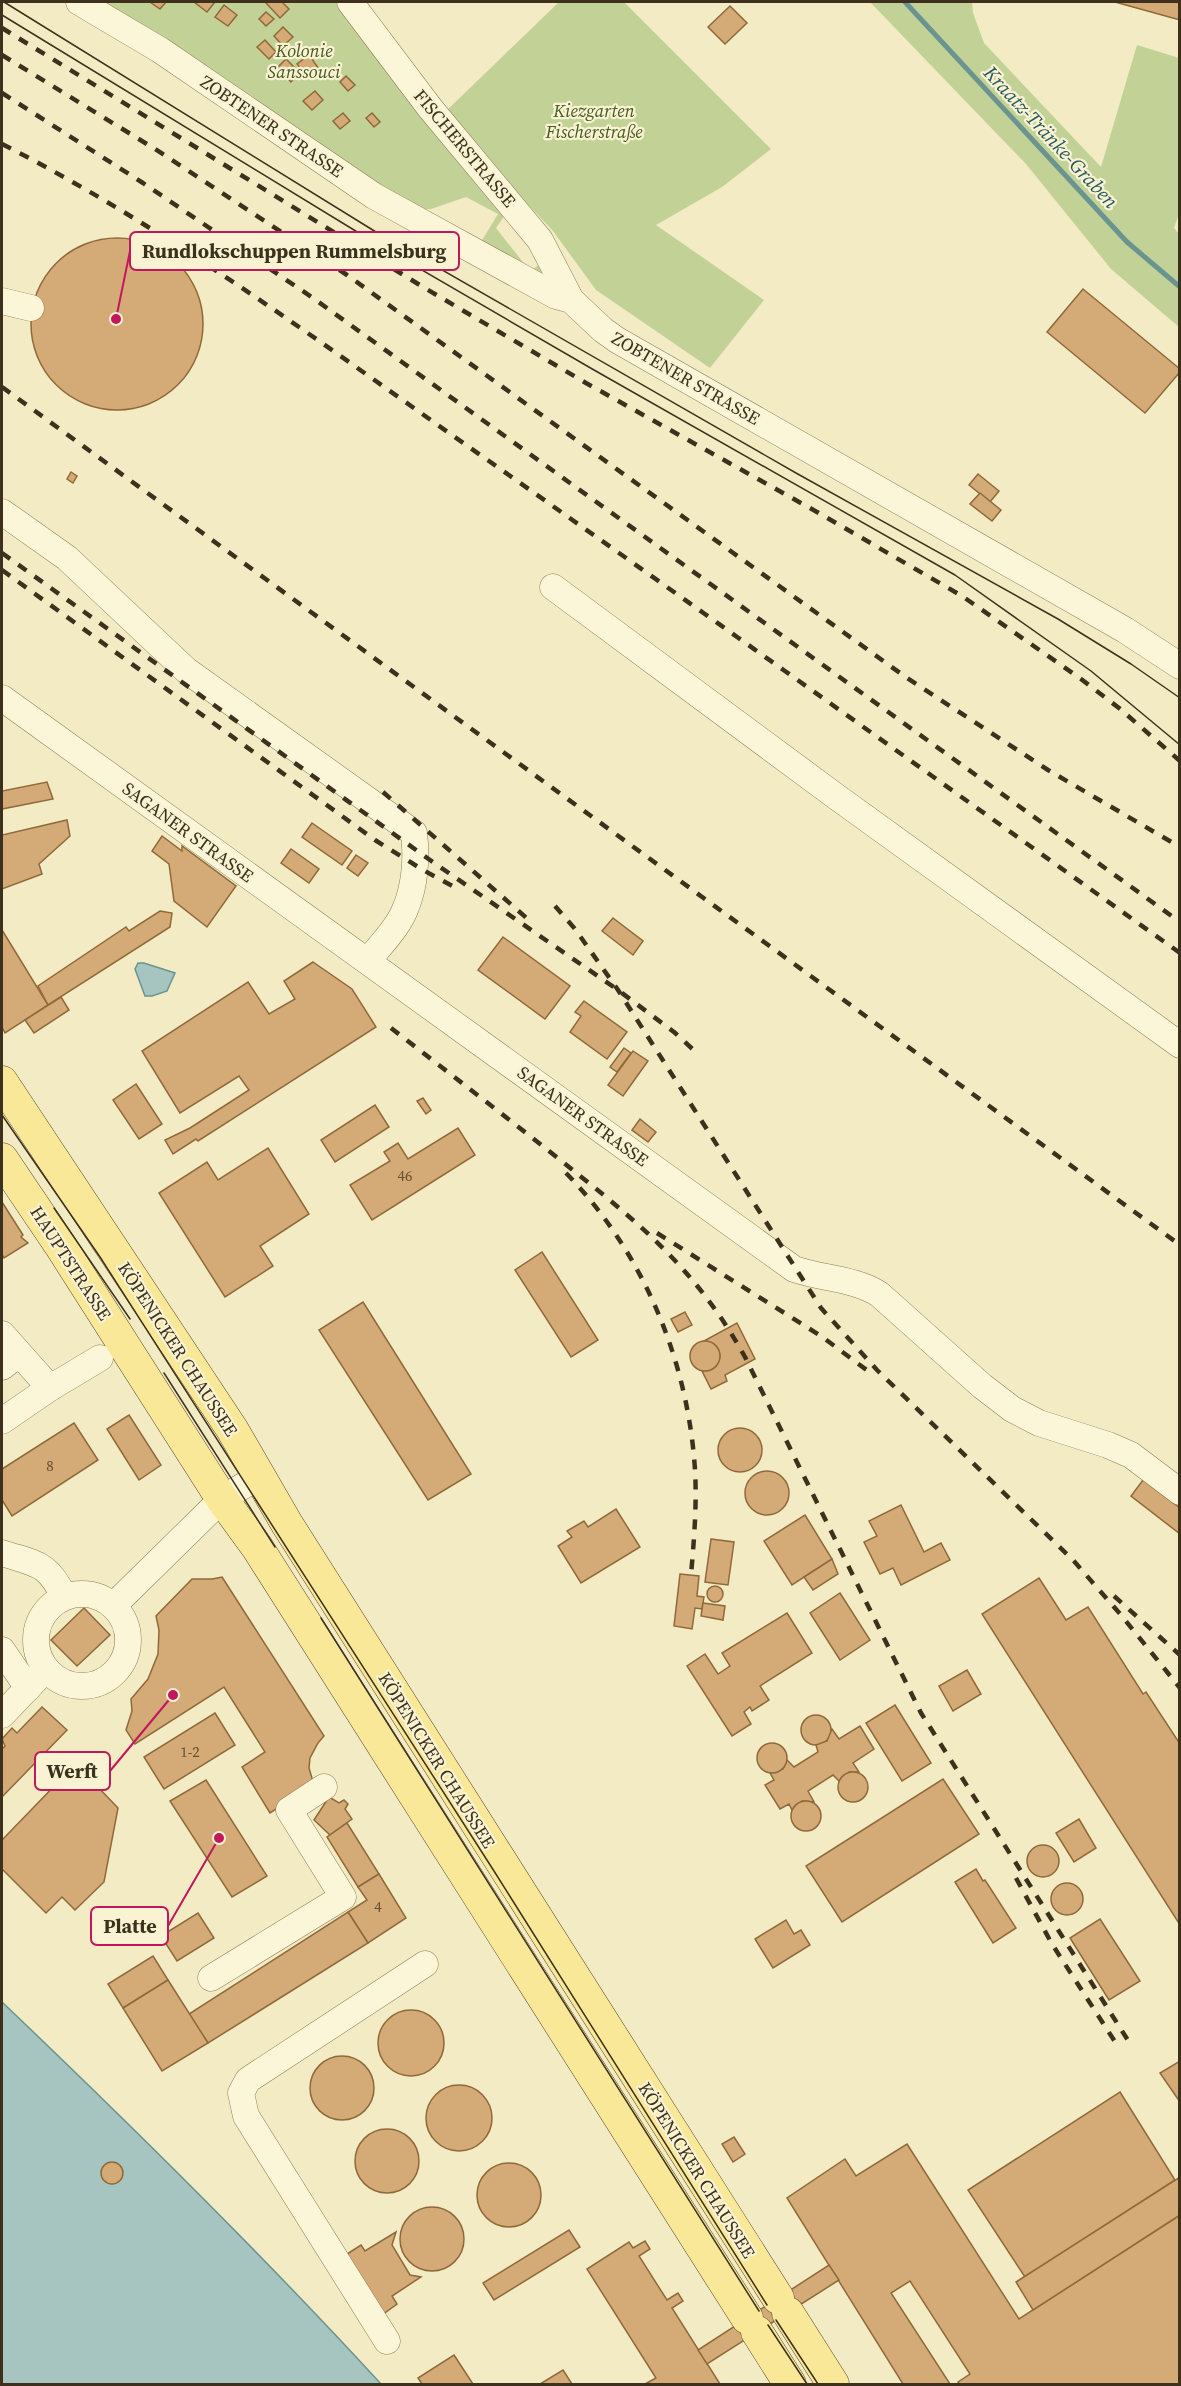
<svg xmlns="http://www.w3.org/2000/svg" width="1181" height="2386" viewBox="0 0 1181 2386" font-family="'Source Serif 4',serif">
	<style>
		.green { fill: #c2d296 }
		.water { fill: #a6c5c0; stroke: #6b9490; stroke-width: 1.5 }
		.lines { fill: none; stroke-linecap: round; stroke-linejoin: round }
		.stream { stroke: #6b9490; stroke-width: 5 }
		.building { fill: #d4ab76; stroke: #90693b; stroke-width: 1.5 }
		.minor-casing { stroke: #8f7d58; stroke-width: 27 }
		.major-casing { stroke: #5c4a2c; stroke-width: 33 }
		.minor { stroke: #fcf6d8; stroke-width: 26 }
		.major { stroke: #f8e898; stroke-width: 32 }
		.tram { stroke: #3d311d; stroke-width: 1.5 }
		.rail { stroke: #3d311d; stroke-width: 4.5; stroke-dasharray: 10 10; stroke-linecap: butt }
		.labels { text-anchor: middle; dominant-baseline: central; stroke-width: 4.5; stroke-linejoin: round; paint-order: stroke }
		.number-label { font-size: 15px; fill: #635033 }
		.park-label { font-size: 18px; font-style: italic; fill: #455b22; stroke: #f9f3d4 }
		.street-label { font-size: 18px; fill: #3d311d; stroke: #f9f3d4 }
		.water-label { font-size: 20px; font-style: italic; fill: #2b5a5e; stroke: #f9f3d4 }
		.leader { fill: none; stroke: #c2185b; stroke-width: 2 }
		.callout-dot { fill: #c2185b; stroke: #f9f3d4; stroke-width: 2 }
		.callout { fill: #f9f3d4; stroke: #c2185b; stroke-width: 2 }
		.callout-label { font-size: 20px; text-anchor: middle; font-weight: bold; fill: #3d311d }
	</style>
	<rect width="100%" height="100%" fill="#f2ebc3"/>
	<g class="green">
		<polygon points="89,2 344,2 505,215 496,228 530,271 542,263 557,288 478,247 498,214 466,197 431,209 410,210"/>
		<polygon points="559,2 624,2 771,149 722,187 656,225 764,300 710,368 596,290 553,231 443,114"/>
		<polygon points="870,2 972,2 973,13 984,43 1101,167 1137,45 1179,58 1180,211 1174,228 1179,234 1179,327 1111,269 1026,164"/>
	</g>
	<g class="water">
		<polygon points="138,963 144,963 175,973 167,991 152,996 145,996 135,969"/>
		<path d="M2 2002C132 2126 260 2252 381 2384H2Z"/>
	</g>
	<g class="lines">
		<polyline class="stream" points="905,2 1127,242 1180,287"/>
	</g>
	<g class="building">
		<polygon points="150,2 166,2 160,9"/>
		<polygon points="194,2 215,2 207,12"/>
		<polygon points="268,2 282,2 289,9 280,18 266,3"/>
		<polygon points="1115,2 1180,2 1180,20"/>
		<polygon points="224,5 237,15 228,26 215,17"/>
		<polygon points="730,6 747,23 725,44 708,27"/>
		<polygon points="266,12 274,19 266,26 259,19"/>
		<polygon points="283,27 293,37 283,46 274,36"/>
		<polygon points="265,40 276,52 269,59 257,47"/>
		<polygon points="309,55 319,69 308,78 297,64"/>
		<polygon points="286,59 300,73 291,82 277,68"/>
		<polygon points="346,76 355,85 348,91 340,82"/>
		<polygon points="315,91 323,100 312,110 303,101"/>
		<polygon points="343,113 350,121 340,129 333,121"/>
		<polygon points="372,113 380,122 374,127 366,118"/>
		<circle cx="117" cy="324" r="86"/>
		<polygon points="1083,289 1180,369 1180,372 1145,413 1047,332"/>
		<polygon points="71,472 77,476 73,483 67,479"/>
		<polygon points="978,474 999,491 990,502 969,485"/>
		<polygon points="980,493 1001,510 992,521 970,504"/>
		<polygon points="47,782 53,799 2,809 2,791"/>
		<polygon points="67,820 70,836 39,864 42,874 2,889 2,835"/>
		<polygon points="312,823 352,851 342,865 302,837"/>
		<polygon points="162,836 182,851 182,846 236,886 207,927 174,901 169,864 152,851"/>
		<polygon points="291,849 319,869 309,883 281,863"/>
		<polygon points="356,855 368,863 358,876 347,868"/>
		<polygon points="160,911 172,913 170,927 48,1005 38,986 126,927 129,931"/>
		<polygon points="613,918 643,941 633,955 602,931"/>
		<polygon points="2,930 48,1005 5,1033 2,1027"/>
		<polygon points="503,937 570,986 545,1019 478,970"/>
		<polygon points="313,962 352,989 376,1027 198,1141 196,1139 173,1154 165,1140 190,1128 249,1090 239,1076 180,1113 142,1051 248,982 269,1014 295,999 284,981"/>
		<polygon points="61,997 69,1010 34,1033 25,1020"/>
		<polygon points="584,1001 627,1032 607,1059 570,1032 581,1016 575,1012"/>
		<polygon points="624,1048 631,1053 617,1072 610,1067"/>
		<polygon points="633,1051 648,1061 623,1096 608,1085"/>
		<polygon points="136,1084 162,1124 139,1139 113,1100"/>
		<polygon points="423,1098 431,1110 426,1114 417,1101"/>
		<polygon points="375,1105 389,1127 335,1162 321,1140"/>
		<polygon points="640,1119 656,1132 648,1142 632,1130"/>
		<polygon points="458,1128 475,1155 372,1220 350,1185 390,1161 384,1152 398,1143 408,1159"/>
		<polygon points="268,1148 309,1214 260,1246 273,1266 225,1297 159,1193 207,1162 218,1180"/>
		<polygon points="2,1202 23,1235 21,1237 28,1243 4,1258 2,1254"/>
		<polygon points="542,1252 598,1340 571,1357 515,1270"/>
		<polygon points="363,1302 471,1474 428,1500 319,1330"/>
		<polygon points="685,1312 692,1325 678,1332 671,1319"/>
		<polygon points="737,1323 755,1359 725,1375 727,1381 711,1389 702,1371 710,1370 716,1366 720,1357 719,1351 711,1343 702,1342"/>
		<circle cx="705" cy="1356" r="15"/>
		<polygon points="129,1415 161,1465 139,1480 107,1429"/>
		<polygon points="74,1423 98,1460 12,1516 2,1500 2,1469"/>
		<circle cx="740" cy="1450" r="22"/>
		<circle cx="767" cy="1493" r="22"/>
		<polygon points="1143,1480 1180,1508 1180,1534 1131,1496"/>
		<polygon points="901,1505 924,1552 941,1543 950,1560 901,1585 893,1568 880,1574 864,1542 877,1536 869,1521"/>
		<polygon points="616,1509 640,1547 581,1583 558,1546 572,1537 567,1531 584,1521 588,1527"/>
		<polygon points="805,1515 832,1559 792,1585 764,1541"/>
		<polygon points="711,1539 734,1542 728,1585 705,1582"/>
		<polygon points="832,1559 838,1574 813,1590 804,1577"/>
		<polygon points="680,1574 699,1576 697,1596 704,1597 702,1609 695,1608 692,1629 674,1626"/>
		<polygon points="222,1577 324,1736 318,1743 310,1758 309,1768 314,1785 270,1813 242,1767 265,1752 224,1687 135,1744 126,1730 132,1711 131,1699 148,1679 158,1654 159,1630 156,1616 192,1579 212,1579"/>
		<polygon points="1039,1578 1066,1620 1088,1607 1143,1694 1146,1692 1180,1744 1180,1925 982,1614"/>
		<circle cx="715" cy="1594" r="8"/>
		<polygon points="840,1593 870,1640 840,1660 810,1613"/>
		<polygon points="703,1603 725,1606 723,1620 701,1616"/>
		<polygon points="84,1608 110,1635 77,1666 51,1640"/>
		<polygon points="787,1613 812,1653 760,1686 769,1700 752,1711 750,1707 744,1712 751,1724 732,1736 687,1666 705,1654 718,1674 730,1666 722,1653"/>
		<polygon points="967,1670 981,1694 953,1711 939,1686"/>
		<polygon points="895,1705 931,1763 902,1781 866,1723"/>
		<polygon points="42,1707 67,1730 2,1797 2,1749 5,1746 2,1739 12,1728 17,1733"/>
		<polygon points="215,1713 235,1745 164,1789 144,1757"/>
		<circle cx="816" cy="1730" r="15"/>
		<polygon points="860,1726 874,1749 853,1763 859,1772 849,1772 839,1781 833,1775 808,1791 814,1802 802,1801 792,1810 789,1804 780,1809 765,1785 774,1780 770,1773 783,1769 787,1760 794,1767 818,1752 816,1745 827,1741 832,1729 839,1739"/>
		<circle cx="772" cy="1758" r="15"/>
		<polygon points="95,1763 103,1772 94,1783 118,1808 104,1882 75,1910 62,1897 46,1913 2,1869 2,1840 63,1777 71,1785"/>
		<circle cx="853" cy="1787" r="15"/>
		<polygon points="943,1779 979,1834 842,1922 806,1866"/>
		<polygon points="206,1780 267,1876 232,1897 170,1801"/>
		<polygon points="329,1797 339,1803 344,1800 348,1804 345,1809 352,1819 330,1835 314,1820"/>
		<circle cx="806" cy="1816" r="15"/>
		<polygon points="1079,1819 1096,1848 1074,1862 1056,1833"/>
		<polygon points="347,1823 379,1874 358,1887 327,1837"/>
		<circle cx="1043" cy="1861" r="16"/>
		<polygon points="976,1869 983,1881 985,1880 1016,1928 993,1943 955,1882"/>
		<polygon points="379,1874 406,1918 368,1943 348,1912 367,1900 358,1887"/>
		<circle cx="1067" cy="1899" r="16"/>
		<polygon points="348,1912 368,1943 208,2043 189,2014"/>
		<polygon points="198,1913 214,1938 177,1961 161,1936"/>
		<polygon points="1100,1919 1140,1981 1109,2000 1070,1938"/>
		<polygon points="786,1920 794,1934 801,1930 810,1945 773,1968 755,1939"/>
		<polygon points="153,1956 168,1980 123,2008 108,1984"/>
		<polygon points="168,1980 208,2043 162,2071 123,2008"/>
		<circle cx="411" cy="2043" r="33"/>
		<circle cx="342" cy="2088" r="32"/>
		<polygon points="1180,2061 1180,2102 1160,2073"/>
		<circle cx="459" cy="2118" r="33"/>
		<polygon points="1120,2092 1175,2180 1025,2277 968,2190"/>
		<circle cx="387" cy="2161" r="32"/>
		<polygon points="734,2137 745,2154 733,2162 722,2144"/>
		<polygon points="907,2144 1019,2319 1180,2215 1180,2384 960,2384 958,2382 970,2374 910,2281 891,2293 950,2384 903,2384 787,2198 845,2159 856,2176"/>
		<circle cx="112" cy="2173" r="11"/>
		<circle cx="509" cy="2195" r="32"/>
		<polygon points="1180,2177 1180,2215 1033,2310 1016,2282"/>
		<circle cx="432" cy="2239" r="32"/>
		<polygon points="569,2230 580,2247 494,2300 483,2283"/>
		<polygon points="396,2232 392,2245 410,2275 421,2277 392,2296 397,2304 382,2315 344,2256 361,2245 365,2251"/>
		<polygon points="645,2241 650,2249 639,2256 667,2300 678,2293 683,2301 672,2308 720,2384 645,2384 656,2378 587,2269 629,2242 633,2248"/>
		<polygon points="829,2265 839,2280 707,2364 698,2350"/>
		<polygon points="454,2355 473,2384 422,2384 418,2378"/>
		<polygon points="563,2370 572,2384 540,2384"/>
	</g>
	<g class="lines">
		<defs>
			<g id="minor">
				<polyline points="79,2 160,50 374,196 556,296 571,300 603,330 617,340 1125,630 1180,666"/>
				<polyline points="350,2 430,108 540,240 571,300"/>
				<polyline points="2,301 31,308"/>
				<path d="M2 512 67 558 186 670 414 833C417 857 415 885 406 907 399 927 380 945 368 961"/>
				<polyline points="553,587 834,795 1180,1045"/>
				<path d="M2 698 794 1269C823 1279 853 1278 879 1294L982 1386 1012 1409 1039 1423 1108 1445 1131 1455 1180 1492"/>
				<polyline points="2,1334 50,1388 100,1358"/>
				<polyline points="2,1367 19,1354"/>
				<polyline points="2,1421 50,1388"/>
				<path d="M2 1553C35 1564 48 1562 64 1597"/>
				<circle cx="82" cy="1640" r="46"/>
				<polyline points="114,1605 222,1499 259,1476"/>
				<polyline points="2,1650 28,1688"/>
				<polyline points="2,1715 46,1669"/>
				<polyline points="211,1978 343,1897 289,1810 324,1787"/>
				<polyline points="387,2341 246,2116 241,2093 248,2080 425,1964"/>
			</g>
			<g id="major">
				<polyline points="2,1082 232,1429 287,1524 778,2298"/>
				<polyline points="2,1159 60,1245 222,1499 257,1547 747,2318"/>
				<polyline points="788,2313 833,2384"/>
				<polyline points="757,2332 790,2384"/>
			</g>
		</defs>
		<use href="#minor" class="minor-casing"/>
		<use href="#major" class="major-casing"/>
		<use href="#minor" class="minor"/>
		<use href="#major" class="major"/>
		<g class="tram">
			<polyline points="4,2 376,232 796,473 1058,619 1131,664 1180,698"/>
			<polyline points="2,15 372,241 594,370 955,575 1091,671 1180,745"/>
			<polyline points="2,1115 100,1257 494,1871 767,2305"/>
			<polyline points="54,1208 130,1319"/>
			<polyline points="164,1373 275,1547"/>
			<polyline points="321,1618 759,2311"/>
			<polyline points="776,2320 818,2384"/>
			<polyline points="768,2325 807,2384"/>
		</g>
		<g class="rail">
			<polyline points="2,28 423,287 586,383 817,512 962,596 1081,679 1119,708 1180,761"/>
			<polyline points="2,55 155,149 347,275 907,678 1048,770 1180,847"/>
			<polyline points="2,93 143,183 313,298 1180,922"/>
			<path d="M2 144C175 232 330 350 489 461 720 624 950 789 1180 953"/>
			<polyline points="2,387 1180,1245"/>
			<polyline points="2,553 430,860 618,990 674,1032 699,1055"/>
			<polyline points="2,570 375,840 423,870 460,890"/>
			<polyline points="383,792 530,921"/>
			<polyline points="555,906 575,929 618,990 821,1308 877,1370 1073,1560 1121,1615 1180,1688"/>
			<path d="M391 1028C444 1069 497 1110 549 1151 630 1216 693 1263 745 1357L921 1713 1129 2042"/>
			<path d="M566 1173C643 1252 688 1360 695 1470 697 1505 694 1540 691 1575"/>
			<polyline points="657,1233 821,1336 872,1374"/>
			<polyline points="1114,1596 1180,1655"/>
			<polyline points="1016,1878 1052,1944 1119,2048"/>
		</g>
	</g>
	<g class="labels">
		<g class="number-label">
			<text x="405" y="1175">46</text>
			<text x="50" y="1465">8</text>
			<text x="190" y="1751">1-2</text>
			<text x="378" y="1906">4</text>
		</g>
		<g class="park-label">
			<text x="304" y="50">Kolonie<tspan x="304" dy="21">Sanssouci</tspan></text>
			<text x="594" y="110">Kiezgarten<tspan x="594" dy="21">Fischerstraße</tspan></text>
		</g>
		<g class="street-label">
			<text transform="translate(272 126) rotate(34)">ZOBTENER STRASSE</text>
			<text transform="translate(465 148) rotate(50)">FISCHERSTRASSE</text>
			<text transform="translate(686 378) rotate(30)">ZOBTENER STRASSE</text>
			<text transform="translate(188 832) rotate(36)">SAGANER STRASSE</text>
			<text transform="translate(583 1116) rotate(36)">SAGANER STRASSE</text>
			<text transform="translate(71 1263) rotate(57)">HAUPTSTRASSE</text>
			<text transform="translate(178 1349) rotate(57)">KÖPENICKER CHAUSSEE</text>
			<text transform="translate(437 1760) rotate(58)">KÖPENICKER CHAUSSEE</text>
			<text transform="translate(697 2170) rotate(58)">KÖPENICKER CHAUSSEE</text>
		</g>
		<g class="water-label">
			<text transform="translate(1051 137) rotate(47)">Kraatz-Tränke-Graben</text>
		</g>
	</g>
	<path class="leader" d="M116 319L130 251M173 1695L110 1771M219 1838L168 1926"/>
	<g class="callout-dot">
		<circle cx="116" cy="319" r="6"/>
		<circle cx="173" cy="1695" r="6"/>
		<circle cx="219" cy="1838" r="6"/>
	</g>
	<g class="callout">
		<rect x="130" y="232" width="329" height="38" rx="6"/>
		<rect x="35" y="1752" width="75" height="38" rx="6"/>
		<rect x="91" y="1907" width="77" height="38" rx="6"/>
	</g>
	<g class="callout-label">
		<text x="294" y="258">Rundlokschuppen Rummelsburg</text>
		<text x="72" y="1778">Werft</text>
		<text x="130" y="1933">Platte</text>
	</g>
	<rect width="1181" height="2386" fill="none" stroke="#3d311d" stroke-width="6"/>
</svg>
